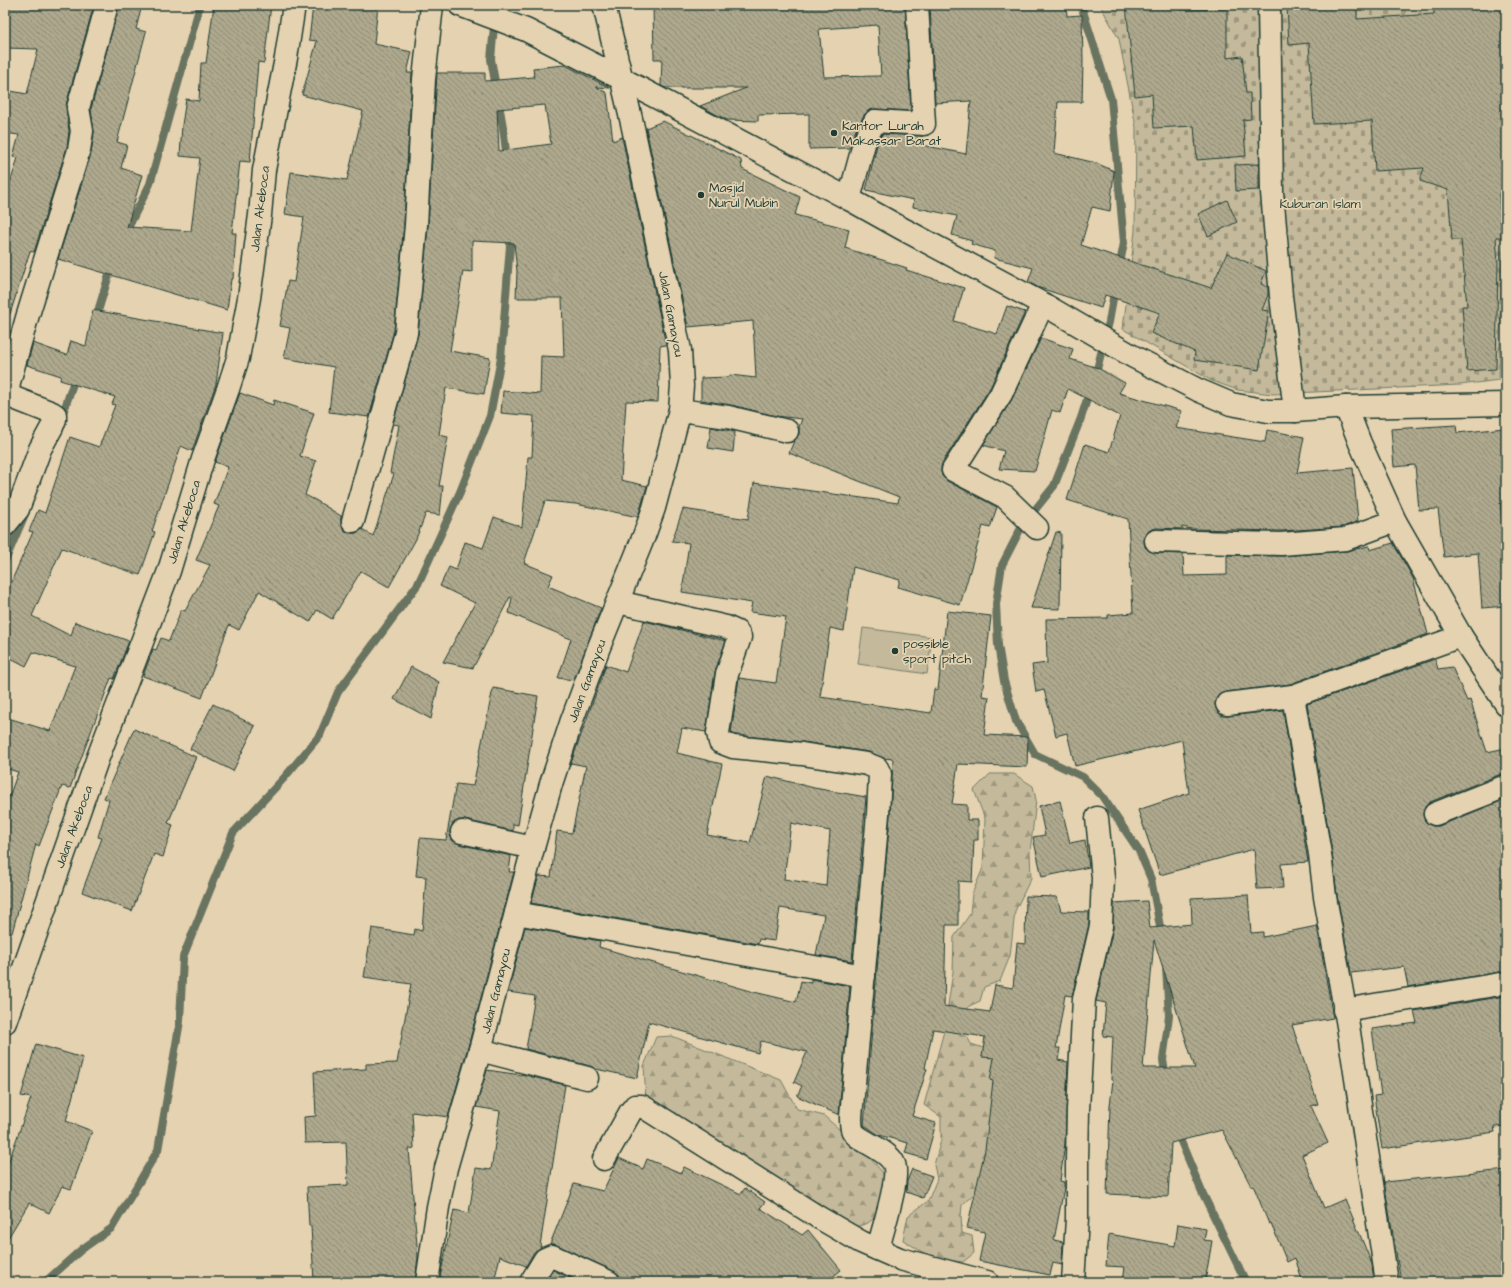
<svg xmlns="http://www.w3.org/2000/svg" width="1511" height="1287" viewBox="0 0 1511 1287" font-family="'Architects Daughter',sans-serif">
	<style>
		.grass { fill: #c4ba9b; stroke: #727c68 }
		.forest { fill: url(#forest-firs); stroke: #727c68 }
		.cemetery { fill: url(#cemetery-stones); stroke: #727c68 }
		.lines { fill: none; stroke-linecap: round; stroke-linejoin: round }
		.stream { stroke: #687361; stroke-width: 8 }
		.building { fill: url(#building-back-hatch); stroke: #1f3d34; fill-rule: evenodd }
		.street-casing { stroke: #1f3d34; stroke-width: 25 }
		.secondary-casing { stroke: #1f3d34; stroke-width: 25 }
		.street { stroke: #e5d2b0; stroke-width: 22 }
		.secondary { stroke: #e5d2b0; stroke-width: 22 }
		.poi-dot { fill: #1f3d34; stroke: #e5d2b0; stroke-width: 1.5 }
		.labels { text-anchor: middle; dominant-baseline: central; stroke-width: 3.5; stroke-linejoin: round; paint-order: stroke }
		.poi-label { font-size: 13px; fill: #1f3d34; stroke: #e5d2b0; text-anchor: start }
		.park-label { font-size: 13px; fill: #304a3e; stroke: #e5d2b0 }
		.street-label { font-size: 13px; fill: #1f3d34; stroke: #e5d2b0 }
	</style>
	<defs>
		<pattern id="forest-firs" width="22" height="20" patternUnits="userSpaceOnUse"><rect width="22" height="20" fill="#c4ba9b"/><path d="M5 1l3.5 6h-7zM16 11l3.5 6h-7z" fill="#9f987f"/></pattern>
		<pattern id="cemetery-stones" width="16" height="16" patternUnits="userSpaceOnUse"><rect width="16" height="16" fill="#c4ba9b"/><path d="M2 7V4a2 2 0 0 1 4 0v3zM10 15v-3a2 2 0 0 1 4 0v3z" fill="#9f987f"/></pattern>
		<pattern id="building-back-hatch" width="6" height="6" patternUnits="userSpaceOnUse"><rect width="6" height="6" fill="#aea88d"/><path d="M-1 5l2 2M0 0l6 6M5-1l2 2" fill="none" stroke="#8d8a74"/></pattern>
	</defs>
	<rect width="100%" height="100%" fill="#e5d2b0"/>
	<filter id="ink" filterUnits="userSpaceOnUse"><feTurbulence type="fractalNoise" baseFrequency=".025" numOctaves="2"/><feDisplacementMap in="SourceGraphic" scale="8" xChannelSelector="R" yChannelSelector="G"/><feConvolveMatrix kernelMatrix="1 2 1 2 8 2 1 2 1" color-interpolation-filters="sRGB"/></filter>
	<g filter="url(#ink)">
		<polygon class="grass" points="863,628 932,637 927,674 858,664"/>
		<g class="forest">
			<polygon points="990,774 1014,774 1033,786 1036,800 1030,853 1031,878 1015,911 1010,956 1000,981 984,987 980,1001 969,1006 961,1025 971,1044 993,1051 995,1091 991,1149 977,1191 962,1205 961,1216 962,1233 972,1236 974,1253 963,1262 932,1258 903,1240 908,1216 928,1201 937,1179 934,1165 941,1140 941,1117 924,1105 944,1031 953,972 954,937 970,914 972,894 983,868 985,819 974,790"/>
			<polygon points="672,1036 781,1080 797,1109 824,1116 863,1150 883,1173 885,1191 882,1211 868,1223 843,1231 647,1118 644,1066 656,1037"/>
		</g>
		<polygon class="cemetery" points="1100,5 1506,5 1506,228 1502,262 1499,380 1460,385 1273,394 1238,390 1212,381 1123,329 1135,231 1136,127 1119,39"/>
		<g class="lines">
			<g class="stream">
				<polyline points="496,5 491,59 503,127 507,159"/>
				<polyline points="1081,5 1111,99 1124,243 1119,268"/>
				<polyline points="124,236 150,184 200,5"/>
				<polyline points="95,321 112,265"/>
				<polyline points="1095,377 1109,322 1115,287"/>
				<polyline points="1090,390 1081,418 1054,486 1022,526 1002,565 996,604 998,645 1004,681 1016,721 1035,754 1083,777 1102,796 1139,851 1151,879 1162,937"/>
				<polyline points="61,419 76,375"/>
				<polyline points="5,561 26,512"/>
				<polyline points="1166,1078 1163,1060 1169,1016 1166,968"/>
				<polyline points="1177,1132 1202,1192 1246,1282"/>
				<polyline points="45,1282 82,1249 112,1228 158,1150 180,1021 183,957 233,833 284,778 320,735 338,692 418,584 460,492 490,416 501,358 511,233"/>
			</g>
		</g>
		<g class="building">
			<polygon points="5,5 94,5 66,105 69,131 67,147 34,252 30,251 10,314 5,313 5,199 18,158 13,157 19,135 5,133 5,90 27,94 38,49 5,48"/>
			<polygon points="119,5 142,5 136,29 146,32 117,142 127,145 121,168 142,175 127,227 191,231 200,158 180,156 182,125 186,99 199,101 201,63 206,63 214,5 271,5 264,63 258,62 250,162 240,161 232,233 236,233 233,279 231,279 227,310 58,259 91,154 94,133 91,109"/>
			<polygon points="313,5 378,5 374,44 412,52 407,73 412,73 404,224 394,331 369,417 329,412 334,367 284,358 290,328 280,326 288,281 294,282 304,217 285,214 291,172 347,180 363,111 302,95 317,41 309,40"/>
			<path d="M653 5H905L911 111 876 109 869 110 864 115 854 134 850 148 809 149V114L758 115V121L727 120 700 106 746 88H666L661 86 662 59H654ZM878 25 881 76 824 77 819 29Z"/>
			<polygon points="930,5 1066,5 1067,16 1082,15 1083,61 1082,102 1058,102 1054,153 1096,163 1114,171 1110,211 1092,207 1081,245 1211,288 1227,253 1266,271 1261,284 1268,287 1268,295 1262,310 1269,311 1259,370 1194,360 1195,352 1151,333 1160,313 1105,295 1101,308 1037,287 1028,282 1033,268 994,258 995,251 971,244 972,241 952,235 957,216 913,207 914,200 866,190 877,145 882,134 922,136 922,145 966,154 971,101 935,103"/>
			<polygon points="1126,5 1182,5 1182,10 1227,9 1227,58 1242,56 1246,93 1250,93 1251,119 1243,120 1246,156 1197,160 1194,126 1154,128 1152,94 1135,96"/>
			<polygon points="1287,5 1357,5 1357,19 1434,14 1434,5 1506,5 1506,156 1504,193 1499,193 1502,237 1496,237 1498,263 1496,369 1467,371 1462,306 1467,306 1461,240 1452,240 1448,190 1420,181 1424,168 1375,171 1372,121 1314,124 1309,43 1289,45"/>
			<path d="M565 65 610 88 596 87 607 93 613 141 622 137 666 345 660 346 658 402 626 401 621 480 647 486 638 517 576 504 545 501 524 563 553 575 548 586 601 608 574 680 558 678 571 639 509 613 512 598 510 597 473 668 443 662 475 603 440 586 449 567 456 570 465 542 483 548 494 517 522 527 528 457H532L534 416 501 413 503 391 540 394 541 356 564 357 562 298H516L517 271 514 243 472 241V272L463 271 450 351 490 358 484 394 446 388 439 435 448 437 439 486H443L440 515 426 513 416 539 389 587 361 571 332 619 317 610 310 622 259 591 239 630 229 625 202 698 143 676 153 649 156 650 161 638 169 641 181 610 185 611 210 565 196 560 219 506 214 504 228 467 215 462 240 393 273 405 274 400 314 413 300 456 316 461 305 495 317 501 341 516V524L344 530 349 533H356L362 529 373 536 394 474 390 473 399 425 393 424 418 334 428 226 437 73H485V81L534 77 533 68ZM545 105 551 144 499 151 497 109Z"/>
			<polygon points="663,121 741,160 742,169 800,197 795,215 849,229 845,248 907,268 906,270 964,288 954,321 997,334 1007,306 1025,312 990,388 942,463 941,469 942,476 947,481 997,507 990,528 983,526 960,605 898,587 900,580 853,567 844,631 830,628 820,697 931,713 934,689 938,690 947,611 991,616 982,696 989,697 984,735 1028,737 1027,767 958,764 952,804 967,805 967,820 978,820 978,840 974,840 972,882 958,881 958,925 946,925 944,1006 990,1012 995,985 1013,988 1017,943 1025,944 1026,896 1057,897 1061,911 1089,912 1089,924 1072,996 1065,995 1056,1048 1060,1048 1058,1060 1068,1062 1065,1143 1060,1181 1064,1182 1064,1188 1054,1240 1063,1242 1062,1265 1053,1263 1050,1275 979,1261 985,1232 967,1228 985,1150 993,1081 990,1080 994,1058 982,1057 985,1037 933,1029 925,1068 927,1069 912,1116 936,1123 926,1159 905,1153 908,1143 879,1135 864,1125 890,815 893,759 883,758 869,752 803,742 736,735 731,733 739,678 776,683 786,617 750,612 752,603 682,592 689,543 672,541 683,509 748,519 754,483 898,503 899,497 789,453 794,441 799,434 799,427 802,419 776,416 731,405 701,400 701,378 729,377 730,375 756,378 753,321 688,327 646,128"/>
			<polygon points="1259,164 1259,190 1236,191 1235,165"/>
			<polygon points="1227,200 1237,222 1208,236 1198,214"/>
			<polygon points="93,310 223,333 216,384 192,451 181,446 152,531 155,532 140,575 62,548 32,616 71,636 75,622 129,641 114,679 111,678 70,788 62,786 39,846 36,844 12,933 5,932 5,808 18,772 5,768 5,717 50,731 75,666 33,652 26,666 5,655 5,596 33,532 29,531 38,510 45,513 70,437 99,447 115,405 112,404 115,397 60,380 61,376 27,365 33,343 67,355 71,341 86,346"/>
			<polygon points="5,334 9,336 5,350"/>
			<polygon points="1041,338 1073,349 1070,359 1098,368 1125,383 1119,393 1182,411 1176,428 1265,442 1267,430 1304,437 1297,473 1353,468 1358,521 1343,527 1281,531 1191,529 1182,527 1182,529 1156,528 1150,530 1146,534 1144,540 1145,547 1149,551 1155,553 1183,554 1184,576 1227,575 1227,555 1282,556 1347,551 1369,546 1370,550 1393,543 1413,578 1428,634 1290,684 1226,692 1220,694 1216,699 1215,705 1217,711 1222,716 1228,716 1283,710 1308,862 1281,864 1283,888 1257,889 1254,849 1160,875 1138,810 1189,793 1182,740 1075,766 1067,733 1056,736 1044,690 1036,692 1032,665 1047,663 1046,619 1108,618 1108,615 1133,613 1128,519 1067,500 1085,444 1109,452 1120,416 1068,389 1060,413 1052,410 1035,471 999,469 1004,451 983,445 1012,399"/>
			<polygon points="1456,425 1457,433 1504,428 1506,452 1506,503 1500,503 1506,554 1506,606 1482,608 1478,553 1444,557 1438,509 1419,510 1415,465 1394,467 1391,429"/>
			<polygon points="711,427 735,432 733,452 708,448"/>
			<polygon points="1056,532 1061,533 1060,609 1031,608"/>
			<path d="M644 621 726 641 715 672 706 732 682 728 677 753 722 764 707 835 750 843 767 776 814 788 866 797 852 961 816 955 824 915 780 908 775 941 759 939 758 944 531 903 539 876 551 877 557 831 572 833 586 766 571 763 606 665 626 672ZM791 823 830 831 826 886 784 879Z"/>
			<polygon points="1435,659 1438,669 1452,667 1467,701 1470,700 1487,752 1506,748 1506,774 1501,774 1430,802 1425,807 1423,813 1424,819 1428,824 1433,826 1439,826 1506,799 1506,971 1408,987 1404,967 1351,973 1337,895 1332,852 1307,704"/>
			<polygon points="411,667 439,682 431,719 394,699"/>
			<polygon points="493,688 538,696 518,825 513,824 513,831 465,820 459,820 453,823 450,830 450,836 453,841 459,844 511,856 509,872 514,872 468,1047 448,1117 412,1112 414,1148 409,1149 418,1257 415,1282 314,1282 311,1226 309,1226 307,1187 348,1185 346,1142 305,1143 304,1117 316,1116 314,1072 366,1069 366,1064 397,1063 411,984 364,977 372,928 414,935 415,929 422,931 426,877 416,876 420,838 446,840 456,784 473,786"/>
			<polygon points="213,704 255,726 233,771 190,749"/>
			<polygon points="134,729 196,757 168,823 173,825 163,857 154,854 132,911 82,892 102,838 98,837 109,800 104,798"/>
			<polygon points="1060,801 1070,843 1085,840 1089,867 1042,877 1033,837 1045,835 1039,806"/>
			<path d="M1248 895 1251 933 1263 932V937L1317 926 1333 1018 1292 1025 1318 1104 1311 1106 1328 1143 1302 1155 1324 1208 1345 1199 1372 1264 1374 1282H1303L1295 1258 1287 1262 1271 1223 1269 1224 1253 1185 1251 1186 1222 1130 1171 1143 1168 1197 1107 1194 1110 1106 1113 1080H1111L1113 1037 1103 1036 1106 1003 1096 1001 1113 929 1114 903 1147 901 1150 928 1192 924 1191 898ZM1154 940 1195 1068H1143Z"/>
			<polygon points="525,927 600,941 599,947 754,992 796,1002 801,981 811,983 811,979 850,986 839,1115 797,1096 802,1086 794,1082 807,1052 761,1041 758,1053 649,1022 637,1078 596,1069 590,1066 526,1049 535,996 508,992"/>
			<polygon points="1506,996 1506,1126 1494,1127 1495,1132 1382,1149 1374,1096 1381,1095 1372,1029 1417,1023 1414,1011"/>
			<polygon points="36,1044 83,1058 66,1121 92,1131 71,1189 62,1186 49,1213 29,1203 5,1243 5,1172 31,1098 21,1096"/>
			<polygon points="487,1070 521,1075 521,1074 565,1085 540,1246 542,1247 534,1252 526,1266 500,1256 494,1282 459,1282 440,1277 454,1210 469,1213 476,1168 491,1170 500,1111 476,1107"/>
			<polygon points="619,1158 643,1169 647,1159 681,1173 684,1167 741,1194 745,1188 765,1202 760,1208 802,1235 808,1230 841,1270 826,1282 621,1282 619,1275 614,1271 557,1245 550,1244 574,1184 603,1191"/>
			<polygon points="912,1169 932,1176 923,1198 906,1192 907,1181"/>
			<polygon points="1506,1170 1506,1253 1501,1253 1505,1282 1438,1282 1437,1279 1418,1282 1401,1282 1384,1182"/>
			<polygon points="1178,1224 1206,1229 1204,1240 1212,1241 1205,1282 1123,1282 1125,1267 1106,1266 1109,1234 1175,1246"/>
			<polygon points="553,1270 579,1282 550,1282 552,1277 549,1276"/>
		</g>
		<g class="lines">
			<defs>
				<g id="street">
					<polyline points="1269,5 1272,192 1281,296 1295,411"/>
					<polyline points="849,199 865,140 875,121 924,124 917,5"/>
					<polyline points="1346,407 1360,443 1395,521 1461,636 1506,704"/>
					<polyline points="680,410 728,417 787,431"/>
					<polyline points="353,521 406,333 416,225 424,79 432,5"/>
					<path d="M5 525 18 509 40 449 52 427 55 419V415L52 413 14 398C8 394 8 389 9 382L27 318 79 150 82 131 78 108 107 5"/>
					<polyline points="1037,528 1005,497 953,470 1001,394 1043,304"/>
					<polyline points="1156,541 1281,544 1346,539 1395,521"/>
					<path d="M618 602 726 627 737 632 740 637 727 674 718 733 720 742 733 747 802 754 867 764 877 768 880 774 878 814 851 1117C851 1121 851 1125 852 1129 855 1141 887 1148 894 1164 900 1179 882 1231 878 1249"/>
					<polyline points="1227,704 1293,696"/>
					<polyline points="1435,814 1506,786"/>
					<polyline points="462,832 533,848"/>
					<polyline points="516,913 864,976"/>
					<polyline points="1344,1010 1506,983"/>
					<polyline points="5,1022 97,760 169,571 203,459 228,389 238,358 249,298 260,215 264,170 286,58 294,5"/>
					<polyline points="480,1050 587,1078"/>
					<polyline points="604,1159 631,1111 635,1106 642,1106 818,1217 861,1242 900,1259 987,1282"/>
					<polyline points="427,1282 438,1207 446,1168 480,1050 533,848 551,784 572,720 599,647 644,536 654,508 680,410 682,386 680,350 632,123 604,5"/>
					<polyline points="531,1282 545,1259 552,1256 609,1282"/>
					<polyline points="1073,1282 1077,1219 1077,1160 1078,1110 1084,999 1101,926 1103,878 1097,818"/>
					<polyline points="1387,1282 1348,1026 1325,897 1320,854 1293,696 1461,636"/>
				</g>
				<polyline id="secondary" points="460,5 526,30 622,79 849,199 901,228 1043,304 1134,357 1198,390 1231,404 1268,411 1295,411 1346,407 1506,404"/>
			</defs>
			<use href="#street" class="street-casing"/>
			<use href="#secondary" class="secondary-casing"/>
			<use href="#street" class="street"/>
			<use href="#secondary" class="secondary"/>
		</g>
	</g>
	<g class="poi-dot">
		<circle cx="834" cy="133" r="4"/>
		<circle cx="701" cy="195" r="4"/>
		<circle cx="895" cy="651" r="4"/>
	</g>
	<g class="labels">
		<g class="poi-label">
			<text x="842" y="126">Kantor Lurah<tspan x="842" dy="15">Makassar Barat</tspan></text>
			<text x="709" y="188">Masjid<tspan x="709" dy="15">Nurul Mubin</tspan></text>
			<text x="903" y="644">possible<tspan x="903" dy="15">sport pitch</tspan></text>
		</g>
		<g class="park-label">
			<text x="1320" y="204">Kuburan Islam</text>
		</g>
		<g class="street-label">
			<text transform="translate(260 209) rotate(-83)">Jalan Akeboca</text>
			<text transform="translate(671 314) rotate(79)">Jalan Gamayou</text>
			<text transform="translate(184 522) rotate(-73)">Jalan Akeboca</text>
			<text transform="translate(587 681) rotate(-70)">Jalan Gamayou</text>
			<text transform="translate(74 827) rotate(-70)">Jalan Akeboca</text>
			<text transform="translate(496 991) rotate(-76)">Jalan Gamayou</text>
		</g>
	</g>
	<rect width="1511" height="1287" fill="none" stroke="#e5d2b0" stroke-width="20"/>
	<rect x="10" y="10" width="1491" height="1267" fill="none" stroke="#1f3d34" stroke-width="1.5" filter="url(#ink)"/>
</svg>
